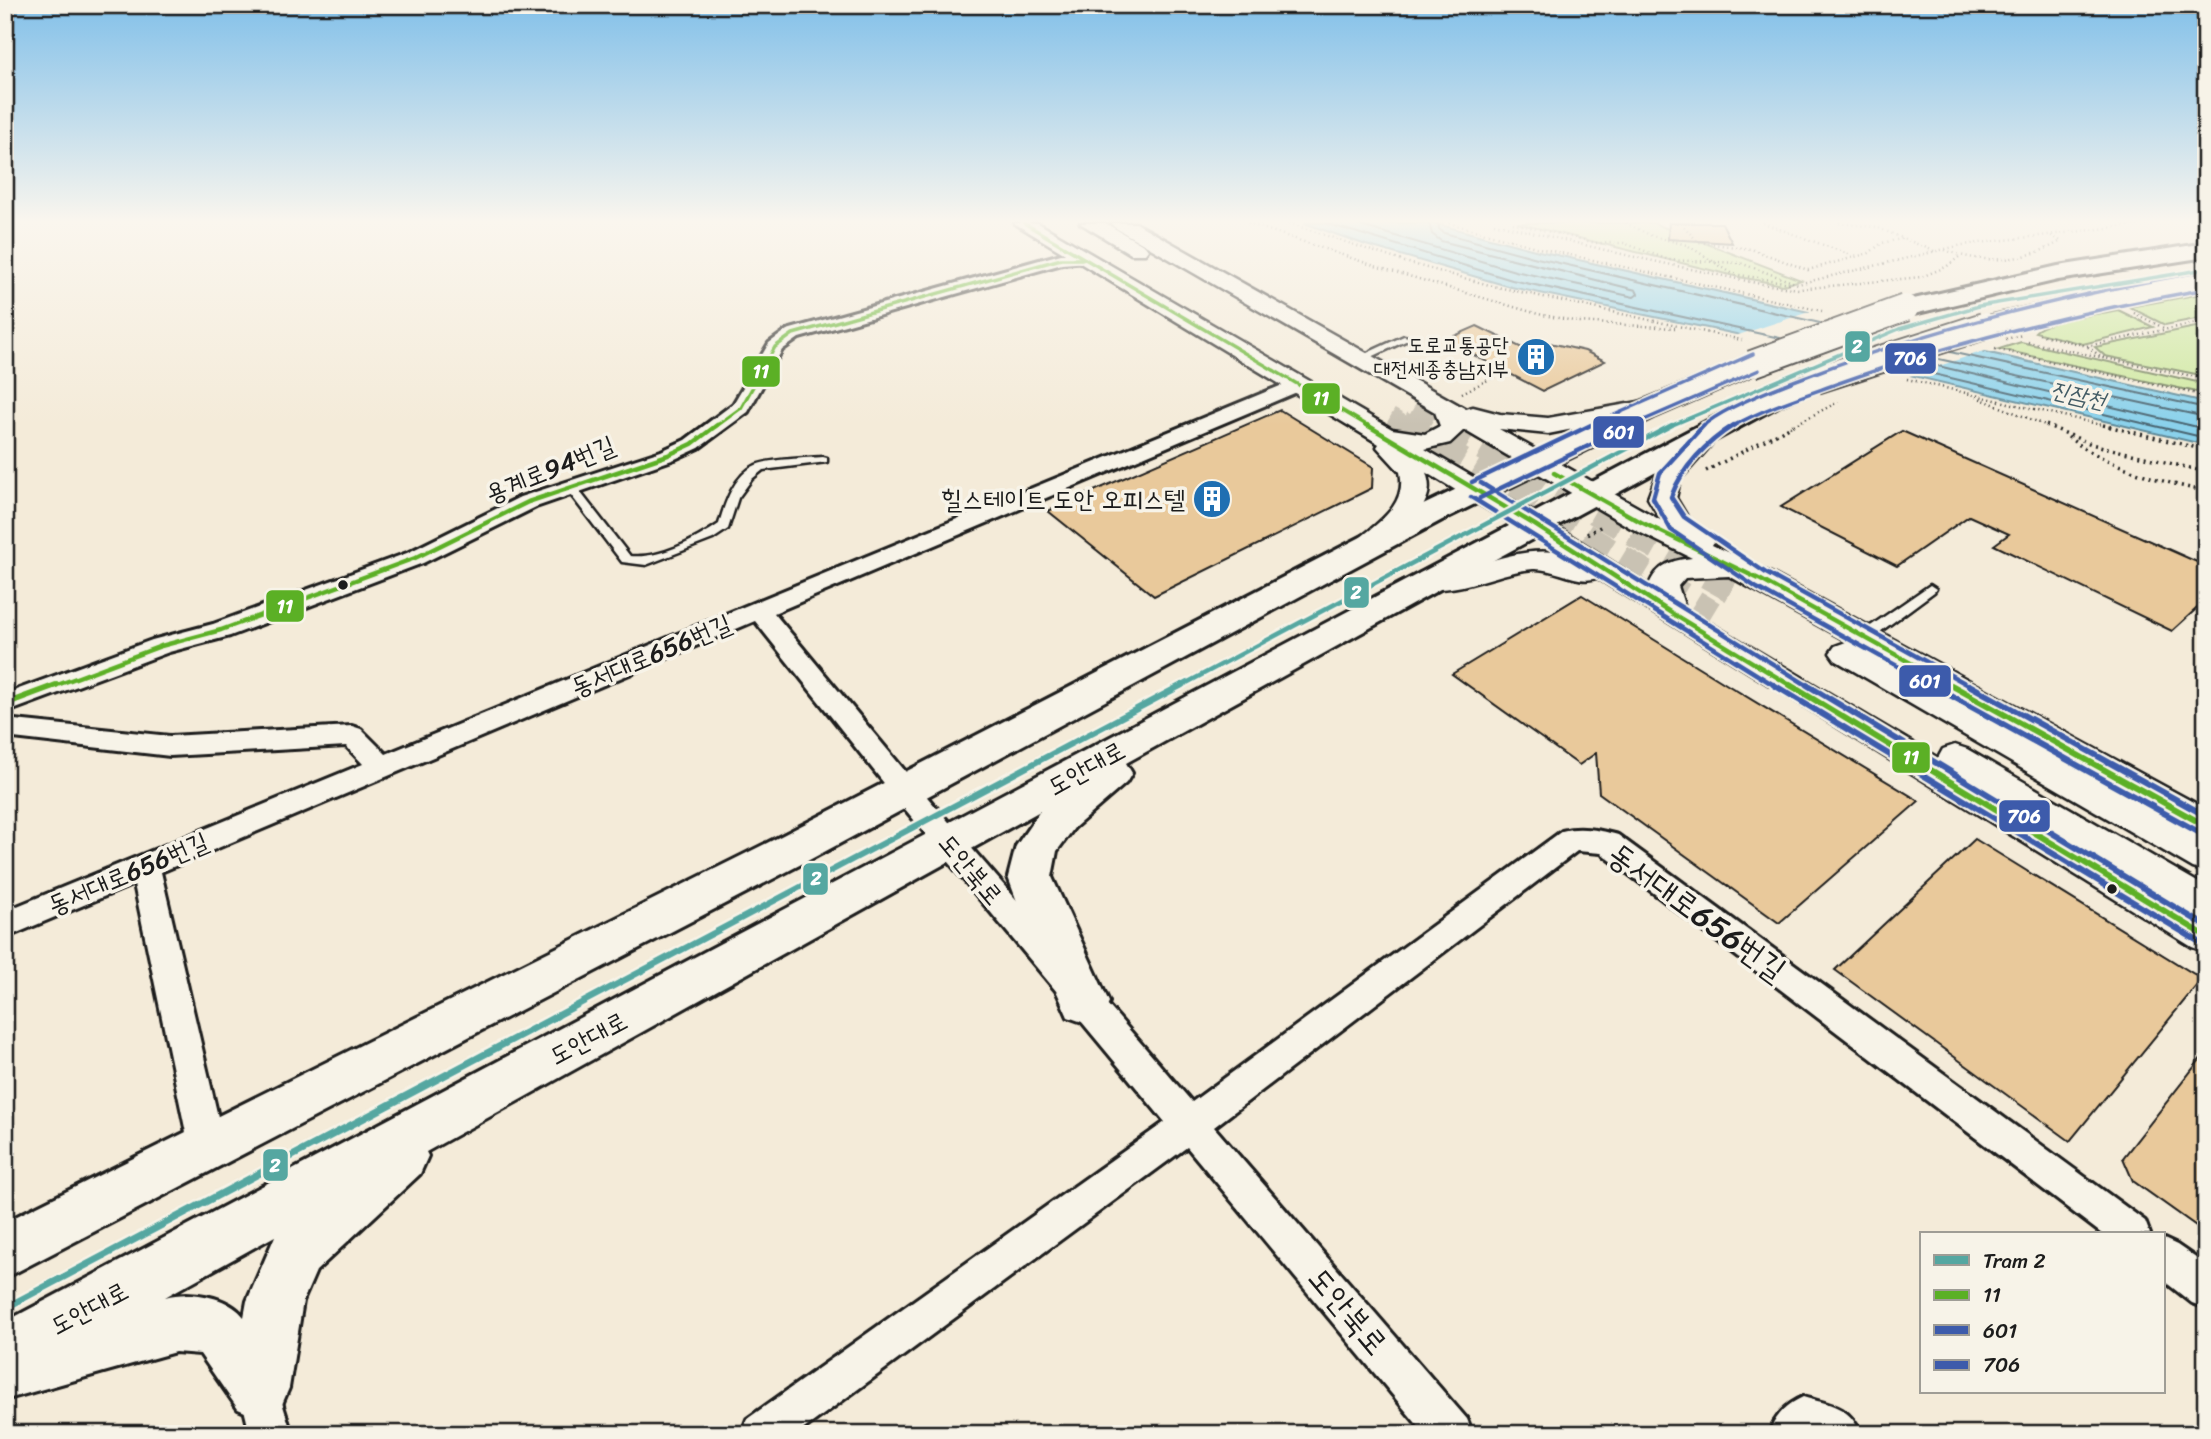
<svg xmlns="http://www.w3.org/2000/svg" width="2211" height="1439" viewBox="0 0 2211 1439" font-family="Sriracha,'Poor Story',sans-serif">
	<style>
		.green { fill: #cde89e; stroke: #74825d; stroke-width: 2 }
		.water { fill: #8ad1eb; stroke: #5e8998; stroke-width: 2 }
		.pier { fill: #f4ebd9 }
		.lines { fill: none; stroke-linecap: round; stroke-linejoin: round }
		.shore { stroke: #48646f; stroke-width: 2 }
		.building { fill: #e9c99b; stroke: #1c1c1c; stroke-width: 2 }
		.tertiary-tunnel-far1 { stroke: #c9c2b3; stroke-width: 23; stroke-dasharray: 23 11; stroke-linecap: butt }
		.tertiary-tunnel { stroke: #c9c2b3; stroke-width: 29; stroke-dasharray: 29 14; stroke-linecap: butt }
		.service-casing { stroke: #1c1c1c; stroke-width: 5 }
		.minor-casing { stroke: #1c1c1c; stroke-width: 6 }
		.tertiary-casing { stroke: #1c1c1c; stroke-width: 5 }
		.secondary-casing { stroke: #1c1c1c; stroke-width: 6 }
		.path-far1 { stroke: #1c1c1c; stroke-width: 2.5; stroke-dasharray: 1 3.5; stroke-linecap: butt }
		.path { stroke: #1c1c1c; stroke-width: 3.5; stroke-dasharray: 2 4.5; stroke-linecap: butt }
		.service { fill: #f7f3e8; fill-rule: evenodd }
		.minor { fill: #f7f3e8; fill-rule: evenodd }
		.tertiary { fill: #f7f3e8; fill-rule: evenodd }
		.secondary { fill: #f7f3e8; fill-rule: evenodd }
		.secondary-bridge-casing { stroke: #1c1c1c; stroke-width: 30; stroke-linecap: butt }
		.path-bridge { stroke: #1c1c1c; stroke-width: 2.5; stroke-dasharray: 1 3.5; stroke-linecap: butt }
		.secondary-bridge { stroke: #f7f3e8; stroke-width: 26 }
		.bus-1-far2-casing { stroke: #f7f3e8; stroke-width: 7 }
		.bus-1-far1-casing { stroke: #f7f3e8; stroke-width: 9 }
		.bus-1-casing { stroke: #f7f3e8; stroke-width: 11 }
		.bus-2-far2-casing { stroke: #f7f3e8; stroke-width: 7 }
		.bus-2-far1-casing { stroke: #f7f3e8; stroke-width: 9 }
		.bus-2-casing { stroke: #f7f3e8; stroke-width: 11 }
		.bus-3-far2-casing { stroke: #f7f3e8; stroke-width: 7 }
		.bus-3-far1-casing { stroke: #f7f3e8; stroke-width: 9 }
		.bus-3-casing { stroke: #f7f3e8; stroke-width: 11 }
		.bus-1-far2 { stroke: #5bb025; stroke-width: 3.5 }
		.bus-1-far1 { stroke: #5bb025; stroke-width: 4.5 }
		.bus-1 { stroke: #5bb025; stroke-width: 6 }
		.bus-2-far2 { stroke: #3d5bab; stroke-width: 3.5 }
		.bus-2-far1 { stroke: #3d5bab; stroke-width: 4.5 }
		.bus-2 { stroke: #3d5bab; stroke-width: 6 }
		.bus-3-far2 { stroke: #3d5bab; stroke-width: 3.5 }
		.bus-3-far1 { stroke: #3d5bab; stroke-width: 4.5 }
		.bus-3 { stroke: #3d5bab; stroke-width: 6 }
		.tram-1-far3-casing { stroke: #f7f3e8; stroke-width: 7 }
		.tram-1-far2-casing { stroke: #f7f3e8; stroke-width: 9 }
		.tram-1-far1-casing { stroke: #f7f3e8; stroke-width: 11 }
		.tram-1-casing { stroke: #f7f3e8; stroke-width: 12 }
		.tram-1-far3 { stroke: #55a7a1; stroke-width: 3.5 }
		.tram-1-far2 { stroke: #55a7a1; stroke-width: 4.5 }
		.tram-1-far1 { stroke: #55a7a1; stroke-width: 6 }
		.tram-1 { stroke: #55a7a1; stroke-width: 7 }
		.bus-dot { fill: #1c1c1c; stroke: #f7f3e8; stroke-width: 2.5 }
		.labels { text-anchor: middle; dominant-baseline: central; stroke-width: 7; stroke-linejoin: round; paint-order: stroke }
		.far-poi-label { font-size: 21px; fill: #1c1c1c; stroke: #f7f3e8; text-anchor: end }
		.far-water-label { font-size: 23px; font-style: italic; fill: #425b64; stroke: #f7f3e8 }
		.street-label { font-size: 26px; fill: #1c1c1c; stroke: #f7f3e8 }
		.poi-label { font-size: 26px; fill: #1c1c1c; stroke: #f7f3e8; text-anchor: end }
		.near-street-label { font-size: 32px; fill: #1c1c1c; stroke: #f7f3e8 }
		.line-badge { stroke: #f7f3e8; stroke-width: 2.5 }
		.badge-label { font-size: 19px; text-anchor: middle; font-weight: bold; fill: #fff }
	</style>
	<rect width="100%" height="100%" fill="#f4ebd9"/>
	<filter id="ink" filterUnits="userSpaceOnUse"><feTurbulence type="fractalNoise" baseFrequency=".0143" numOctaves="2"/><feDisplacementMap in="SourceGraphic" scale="14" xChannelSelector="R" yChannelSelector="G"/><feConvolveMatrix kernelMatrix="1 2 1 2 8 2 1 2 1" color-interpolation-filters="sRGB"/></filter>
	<g filter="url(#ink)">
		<g class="green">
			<polygon points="1517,223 1653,223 1801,280 1783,285 1739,277"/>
			<polygon points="2206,293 2206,317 2165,325 2129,307"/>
			<path d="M2118 310 2153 327 2083 344 2035 332C2046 320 2100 314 2118 310Z"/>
			<polygon points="2206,325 2206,376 2105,356 2095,347"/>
			<polygon points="2021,342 2206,384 2206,394 1999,349"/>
		</g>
		<polygon class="water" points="1304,223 1433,223 1539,251 2206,402 2206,445 1736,334 1511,287 1366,245"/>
		<polygon class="pier" points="1812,311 1987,350 1903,378 1732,337"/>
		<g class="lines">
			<g class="shore">
				<polyline points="1325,223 1512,280 1780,338"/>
				<polyline points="1351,223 1515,271 1634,297 1638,294 1636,290 1441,241 1432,234 1429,223"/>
				<polyline points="1438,223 1439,229 1444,233 1537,258 1820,323"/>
				<polyline points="1950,352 2206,408"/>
				<polyline points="1934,358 2206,417"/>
				<polyline points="1921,362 2206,429"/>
				<polyline points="1904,367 2206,438"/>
			</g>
		</g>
		<g class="building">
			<polygon points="1669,223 1722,223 1732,243 1668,239"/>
			<polygon points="1477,326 1530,352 1550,343 1585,351 1605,361 1543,391 1445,340"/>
			<polygon points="1280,410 1373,467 1372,488 1154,596 1048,511"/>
			<polygon points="1902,431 2206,566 2206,600 2172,631 1994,545 2009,534 1969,516 1897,566 1781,507"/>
			<polygon points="1582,595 1729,686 1919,801 1779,923 1599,793 1596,753 1579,765 1452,674"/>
			<polygon points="1975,839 2202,979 2070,1141 1835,970"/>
			<polygon points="2206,1052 2206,1233 2133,1181 2123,1158"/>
		</g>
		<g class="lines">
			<g class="tertiary-tunnel-far1">
				<polyline points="1414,407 1449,427"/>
				<polyline points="1389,419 1403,427"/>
			</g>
			<g class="tertiary-tunnel">
				<polyline points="1400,425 1712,615"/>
				<polyline points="1446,425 1744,595"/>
			</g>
			<defs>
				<g id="service">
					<polygon points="1404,336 1412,338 1363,361 1354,359"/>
					<path d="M823 457 827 458V462L763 470 752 479 738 498 728 529 713 539 646 565 622 562 564 486 570 483 574 484 630 556C659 559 694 541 719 524 725 503 734 475 756 465 769 459 808 458 823 457Z"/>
					<polygon points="1930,585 1936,589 1934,592 1869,640 1859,640 1857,637 1859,634"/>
				</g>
				<g id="minor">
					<polygon points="1061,254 1082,254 1090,259 1088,262 1062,264 799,338 782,350 748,412 699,448 675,459 536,507 423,563 230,636 169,652 5,713 5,694 152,640 213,624 407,553 520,497 661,451 685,440 733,404 769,343 787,330"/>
					<path d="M1297 379 1304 381 1307 385 1304 389 774 613 915 783 1192 1102 1562 831C1579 826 1601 830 1618 835L2145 1221 2150 1234H2102L1601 853 1577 851 1214 1127 1467 1419 1473 1434H1425L1187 1147 797 1434H741L747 1419 1165 1122 895 797 755 621 161 872 225 1147 219 1159 207 1164 195 1159 189 1147 134 884 5 938V911L363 764 346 746 170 756 5 737V719L170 736 352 726 361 729 386 754Z"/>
					<polygon points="2164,1239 2177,1245 2206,1265 2206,1308 2192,1303 2164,1281"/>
					<polygon points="259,1368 273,1374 292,1434 250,1434 239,1388 245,1374"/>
					<path d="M1803 1397C1830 1405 1849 1405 1861 1434H1768C1776 1416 1785 1405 1803 1397Z"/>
				</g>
				<g id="tertiary">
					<path d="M1014 223H1038L1392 429 1425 434 1440 426 1435 412 1114 227 1111 223H1136L1466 409 1473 407 1500 414 1548 418 1650 400 1659 402 1662 407 1659 412 1548 434 1499 429 1662 521 1648 498 1658 472 1702 425 1711 422 1720 425 1724 430 1680 480 1676 498 1688 518 1715 540 1712 545 1771 573 2206 809V872L2193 868 1835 660 1830 653 1835 646 1846 642 1854 645 1729 576 1685 578 1678 586 1685 608 1938 758 1943 749 1955 745 1967 749 2206 887V952L2192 947 1597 578C1577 585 1556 568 1533 569 1496 572 1457 596 1420 587L1415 580 1420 573C1436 569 1452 570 1468 566 1499 560 1527 547 1559 553L1426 472C1428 479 1430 486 1428 494 1422 518 1385 556 1360 550L1356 544 1360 538C1382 520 1407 503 1400 472L1377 447 1379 444ZM1464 430 1631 528 1692 558C1672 560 1657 565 1649 585L1545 519 1425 449 1450 443Z"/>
					<polygon points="1080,223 1105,223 1145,246 1148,250 1145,254 1131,254"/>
				</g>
				<g id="secondary">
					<polygon points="2206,243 2206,257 2058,280 1905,316 1896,313 1892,308 1896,303 2058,266"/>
					<polygon points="2206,273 2206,287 2104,306 1984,334 1975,332 1971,326 1975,320 2104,290"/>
					<polygon points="1752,356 1762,358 1766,364 1762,370 1654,417 1442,520 811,859 5,1278 5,1222 781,836 1419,507 1633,405"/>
					<path d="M1816 372 1826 374 1830 380 1826 386 1780 405 1442 588 1126 763 1132 773 1126 783 1074 828 1057 851 1052 877 1109 1002 1102 1017 1085 1023 1068 1017 1019 907 1008 877 1016 846 1040 811 426 1152 428 1156 420 1174 316 1271 303 1301 289 1388 280 1409 259 1418 238 1409 200 1354 175 1352 11 1398 5 1396V1322L1760 393ZM275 1236 247 1301 244 1317C228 1296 190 1290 165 1297Z"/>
				</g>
			</defs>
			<use href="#service" class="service-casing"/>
			<use href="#minor" class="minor-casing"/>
			<use href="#tertiary" class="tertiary-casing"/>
			<use href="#secondary" class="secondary-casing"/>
			<g class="path-far1">
				<polyline points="1248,223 1378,267 1538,314 1579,322 1675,328"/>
				<polyline points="1289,223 1405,262 1493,286 1742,340"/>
				<polyline points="1449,223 1543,249 1822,311"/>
				<polyline points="1494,223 1630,256 1761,284 1799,289 1921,277 1946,267 1959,257"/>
				<polyline points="1513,223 1596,243 1624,243 1669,260 1740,263 1798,284 1962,245 2150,223"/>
				<polyline points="1626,223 1652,236 1687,245 1733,274 1790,283"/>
				<polyline points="1681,223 1698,242 1751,249 1808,270 1869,253 1882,243 1905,238"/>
				<polyline points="1763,223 1851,255"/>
				<polyline points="1839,223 1876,227 1934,251"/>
				<path d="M1945 250C1983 265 2025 262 2061 241L2050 235"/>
				<polyline points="2134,313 2164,328"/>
				<polyline points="2039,334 2087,346 2206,321"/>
				<polyline points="2028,342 2206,379"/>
				<polyline points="2088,347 2103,358"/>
				<polyline points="1995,349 2206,396"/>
				<polyline points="1907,379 2110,427"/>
				<polyline points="1462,393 1498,375"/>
				<polyline points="1976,397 2050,427"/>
				<polyline points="1790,427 1838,402"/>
			</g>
			<g class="path">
				<polyline points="2046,425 2091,444 2206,472"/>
				<polyline points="2103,425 2206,450"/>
				<path d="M2068 437C2099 462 2167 485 2206 491"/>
				<polyline points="1706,471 1793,425"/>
				<polyline points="1587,534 1604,525"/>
			</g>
			<use href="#service" class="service"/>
			<use href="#minor" class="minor"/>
			<use href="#tertiary" class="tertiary"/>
			<use href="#secondary" class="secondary"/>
			<defs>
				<g id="secondary-bridge">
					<polyline points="1752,364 1905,308"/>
					<polyline points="1816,380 1984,326"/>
				</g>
			</defs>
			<use href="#secondary-bridge" class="secondary-bridge-casing"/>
			<polyline class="path-bridge" points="2006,339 2022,335"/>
			<use href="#secondary-bridge" class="secondary-bridge"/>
			<defs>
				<g id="bus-1-far2">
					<polyline points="1024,223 1370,427"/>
					<polyline points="715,427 741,408 775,347 793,334 1061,259 1082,259"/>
				</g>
				<g id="bus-1-far1">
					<polyline points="1367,425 1535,525 1673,614 1793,687"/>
					<polyline points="1554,473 1641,522 1761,580 1954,687"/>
					<polyline points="52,687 161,646 221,630 415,558 528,502 668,455 692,444 717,425"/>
				</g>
				<g id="bus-1">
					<polyline points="1790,685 2206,936"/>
					<polyline points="1951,685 2206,826"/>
					<polyline points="5,704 56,685"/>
				</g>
				<g id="bus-2-far2">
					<polyline points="1628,427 1759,370"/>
					<path d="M1702 427C1722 408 1780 386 1807 376 1936 327 2068 295 2204 271"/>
				</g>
				<g id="bus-2-far1">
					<polyline points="1704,425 1660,473 1653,498 1671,530 1757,588 1935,687"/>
					<polyline points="1471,497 1777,687"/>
					<polyline points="1480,498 1632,425"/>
				</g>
				<g id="bus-2">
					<polyline points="1774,685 2201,943"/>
					<polyline points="1932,685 2202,834"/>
				</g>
				<g id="bus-3-far2">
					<polyline points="1587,427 1753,354"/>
					<path d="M1731 427C1765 408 1803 396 1839 383 1959 340 2082 311 2206 289"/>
				</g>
				<g id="bus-3-far1">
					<path d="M1734 425C1707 442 1682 467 1671 497L1684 517 1766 573 1972 687"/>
					<polyline points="1472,482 1591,425"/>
					<polyline points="1481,483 1810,687"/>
				</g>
				<g id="bus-3">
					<polyline points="1807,685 2206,926"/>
					<polyline points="1969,685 2206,816"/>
				</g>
			</defs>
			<use href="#bus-1-far2" class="bus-1-far2-casing"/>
			<use href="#bus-1-far1" class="bus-1-far1-casing"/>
			<use href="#bus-1" class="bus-1-casing"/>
			<use href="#bus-2-far2" class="bus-2-far2-casing"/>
			<use href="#bus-2-far1" class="bus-2-far1-casing"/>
			<use href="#bus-2" class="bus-2-casing"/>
			<use href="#bus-3-far2" class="bus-3-far2-casing"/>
			<use href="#bus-3-far1" class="bus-3-far1-casing"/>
			<use href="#bus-3" class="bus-3-casing"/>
			<use href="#bus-1-far2" class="bus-1-far2"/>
			<use href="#bus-1-far1" class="bus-1-far1"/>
			<use href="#bus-1" class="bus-1"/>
			<use href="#bus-2-far2" class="bus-2-far2"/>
			<use href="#bus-2-far1" class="bus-2-far1"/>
			<use href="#bus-2" class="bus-2"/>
			<use href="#bus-3-far2" class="bus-3-far2"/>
			<use href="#bus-3-far1" class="bus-3-far1"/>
			<use href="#bus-3" class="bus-3"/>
			<defs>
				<polyline id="tram-1-far3" points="1668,427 1899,329 1979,306 2206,269"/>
				<polyline id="tram-1-far2" points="1179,687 1672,425"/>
				<polyline id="tram-1-far1" points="553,1018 1182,685"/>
				<polyline id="tram-1" points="5,1308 557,1016"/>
			</defs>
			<use href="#tram-1-far3" class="tram-1-far3-casing"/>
			<use href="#tram-1-far2" class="tram-1-far2-casing"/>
			<use href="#tram-1-far1" class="tram-1-far1-casing"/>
			<use href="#tram-1" class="tram-1-casing"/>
			<use href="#tram-1-far3" class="tram-1-far3"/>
			<use href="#tram-1-far2" class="tram-1-far2"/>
			<use href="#tram-1-far1" class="tram-1-far1"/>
			<use href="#tram-1" class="tram-1"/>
		</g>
	</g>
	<linearGradient id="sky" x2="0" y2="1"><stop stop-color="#82c0e9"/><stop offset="0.52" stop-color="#faf6ee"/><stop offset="1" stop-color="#faf6ee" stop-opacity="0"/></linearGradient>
	<rect width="2211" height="425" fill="url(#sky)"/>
	<defs>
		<symbol id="building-disc" viewBox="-11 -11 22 22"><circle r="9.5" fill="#1f6fb2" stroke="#f7f3e8"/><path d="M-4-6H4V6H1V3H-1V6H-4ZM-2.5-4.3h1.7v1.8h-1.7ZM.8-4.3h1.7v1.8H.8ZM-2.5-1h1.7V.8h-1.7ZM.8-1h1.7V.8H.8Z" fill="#fff"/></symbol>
	</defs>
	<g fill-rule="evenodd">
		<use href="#building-disc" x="1514" y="335" width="44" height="44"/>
		<use href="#building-disc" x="1190" y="477" width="44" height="44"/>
	</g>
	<g class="bus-dot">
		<circle cx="343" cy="585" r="6"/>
		<circle cx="2112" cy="889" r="6"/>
	</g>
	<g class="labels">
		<g class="far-poi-label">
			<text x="1509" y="345">도로교통공단<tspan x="1509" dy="24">대전세종충남지부</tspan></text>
		</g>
		<g class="far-water-label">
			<text transform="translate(2078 395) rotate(13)">진잠천</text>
		</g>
		<g class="street-label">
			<text transform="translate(550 469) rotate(-22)">용계로94번길</text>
			<text transform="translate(651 655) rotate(-23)">동서대로656번길</text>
			<text transform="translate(1086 768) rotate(-29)">도안대로</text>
			<text transform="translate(971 869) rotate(50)">도안북로</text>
			<text transform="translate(128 873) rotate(-23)">동서대로656번길</text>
			<text transform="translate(588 1038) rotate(-28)">도안대로</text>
			<text transform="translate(89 1308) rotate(-28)">도안대로</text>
		</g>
		<g class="poi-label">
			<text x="1185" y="499">힐스테이트 도안 오피스텔</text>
		</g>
		<g class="near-street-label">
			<text transform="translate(1697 912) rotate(36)">동서대로656번길</text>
			<text transform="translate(1348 1311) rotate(50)">도안북로</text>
		</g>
	</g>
	<g class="line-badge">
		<rect x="1844" y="330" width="27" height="33" rx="7" fill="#55a7a1"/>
		<rect x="1884" y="342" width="53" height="33" rx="7" fill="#3d5bab"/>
		<rect x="741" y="355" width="40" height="33" rx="7" fill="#5bb025"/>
		<rect x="1301" y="382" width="40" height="33" rx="7" fill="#5bb025"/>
		<rect x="1592" y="415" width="53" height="34" rx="7" fill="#3d5bab"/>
		<rect x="1343" y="576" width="27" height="33" rx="7" fill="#55a7a1"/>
		<rect x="265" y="589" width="40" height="34" rx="7" fill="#5bb025"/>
		<rect x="1898" y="664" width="54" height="34" rx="7" fill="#3d5bab"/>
		<rect x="1891" y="741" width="40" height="33" rx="7" fill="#5bb025"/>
		<rect x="1998" y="799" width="53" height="34" rx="7" fill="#3d5bab"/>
		<rect x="802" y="862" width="27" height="34" rx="7" fill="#55a7a1"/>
		<rect x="262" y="1148" width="27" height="34" rx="7" fill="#55a7a1"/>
	</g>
	<g class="badge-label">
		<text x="1857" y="353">2</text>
		<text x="1910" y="365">706</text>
		<text x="761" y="378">11</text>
		<text x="1321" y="405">11</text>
		<text x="1619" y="439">601</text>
		<text x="1356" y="599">2</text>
		<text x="285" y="613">11</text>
		<text x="1925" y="688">601</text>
		<text x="1911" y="764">11</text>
		<text x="2024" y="823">706</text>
		<text x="816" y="885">2</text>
		<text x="275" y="1172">2</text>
	</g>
	<rect width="2211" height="1439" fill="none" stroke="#f7f3e8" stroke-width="28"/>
	<rect x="14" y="14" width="2183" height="1411" fill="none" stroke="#1c1c1c" stroke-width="2.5" filter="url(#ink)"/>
	<rect x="1920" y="1232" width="245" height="161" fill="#f7f3e8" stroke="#9f9d96" stroke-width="2"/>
	<rect x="1934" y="1255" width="35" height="10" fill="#55a7a1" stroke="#9f9d96" stroke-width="2"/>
	<text x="1983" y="1268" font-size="21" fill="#1c1c1c">Tram 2</text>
	<rect x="1934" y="1290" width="35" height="10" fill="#5bb025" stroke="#9f9d96" stroke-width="2"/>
	<text x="1983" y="1302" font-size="21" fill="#1c1c1c">11</text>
	<rect x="1934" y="1325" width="35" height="10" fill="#3d5bab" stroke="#9f9d96" stroke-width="2"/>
	<text x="1983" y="1338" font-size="21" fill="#1c1c1c">601</text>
	<rect x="1934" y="1360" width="35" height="10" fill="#3d5bab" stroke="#9f9d96" stroke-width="2"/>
	<text x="1983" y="1372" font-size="21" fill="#1c1c1c">706</text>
</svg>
